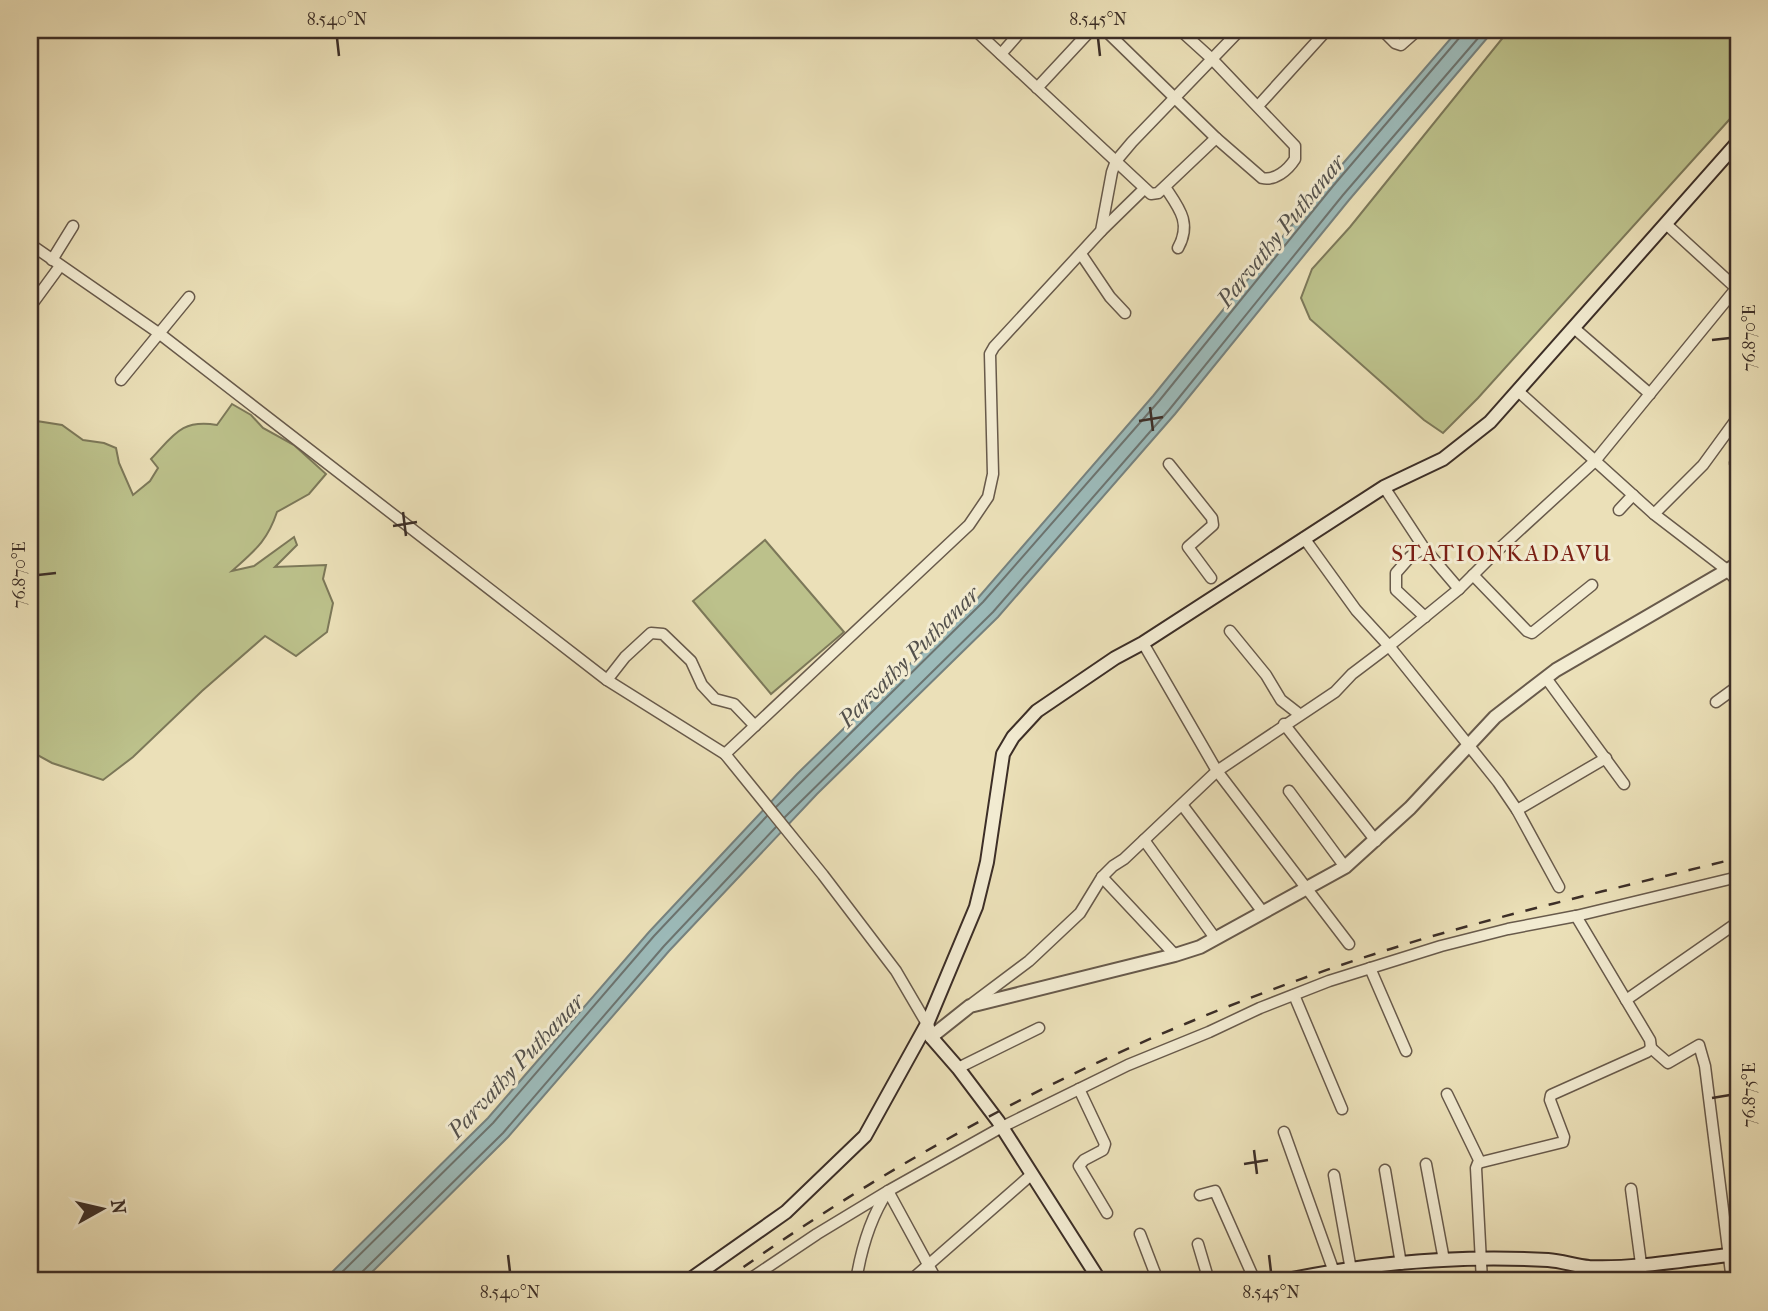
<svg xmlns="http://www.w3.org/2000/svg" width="1768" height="1311" viewBox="0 0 1768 1311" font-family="'IM FELL French Canon',serif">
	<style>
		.green { fill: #bcc18b; stroke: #7c7859; stroke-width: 2 }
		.water { fill: #9cbab9; stroke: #76827f; stroke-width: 2 }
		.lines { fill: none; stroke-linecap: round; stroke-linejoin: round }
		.shore { stroke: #6c7470; stroke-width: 2 }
		.minor-casing { stroke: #685a4b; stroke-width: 13 }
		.tertiary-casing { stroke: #685a4b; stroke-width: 16 }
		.secondary-casing { stroke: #3c2e27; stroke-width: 16 }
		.minor { stroke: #f2ebd1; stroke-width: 10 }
		.tertiary { stroke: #f2ebd1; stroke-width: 12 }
		.secondary { stroke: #f2ebd1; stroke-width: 12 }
		.rail { stroke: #3c2e27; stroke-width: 2.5; stroke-dasharray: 12 12; stroke-linecap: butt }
		.ticks { fill: none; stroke: #3c2e27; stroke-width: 2.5 }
		.labels { text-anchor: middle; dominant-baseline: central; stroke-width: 6; stroke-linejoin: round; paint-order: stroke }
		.water-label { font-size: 23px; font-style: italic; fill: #54514c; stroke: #f2ebd1 }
		.neighbourhood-label { font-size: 23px; letter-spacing: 2px; fill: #7a1f14; stroke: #f2ebd1 }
		.neatline { fill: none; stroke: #3c2e27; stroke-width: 2.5 }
		.ticks-label { font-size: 18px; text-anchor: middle; fill: #3c2e27 }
	</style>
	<rect width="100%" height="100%" fill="#ebe0b8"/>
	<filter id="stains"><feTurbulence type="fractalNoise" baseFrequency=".00286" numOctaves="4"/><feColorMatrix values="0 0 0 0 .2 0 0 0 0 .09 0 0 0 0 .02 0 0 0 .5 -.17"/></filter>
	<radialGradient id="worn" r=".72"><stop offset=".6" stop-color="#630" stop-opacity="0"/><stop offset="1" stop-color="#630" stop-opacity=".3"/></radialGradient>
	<g class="green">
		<polygon points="1509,30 1738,30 1738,110 1478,398 1443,433 1424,420 1310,319 1301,298 1312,269 1350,227"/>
		<path d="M232 404 251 415 263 428 294 445 326 474 309 494 277 512C267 542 254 551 232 571L254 566 294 537 297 545 275 567 326 565 323 579 333 603 327 632 296 656 265 636 202 691 133 757 103 780 52 763 30 751V420L62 425 83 440 104 443 116 448 119 463 133 495 150 481 158 468 151 459C174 435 181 419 217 425Z"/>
		<polygon points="765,540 844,632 771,694 693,601"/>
	</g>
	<polygon class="water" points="1458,30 1494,30 1349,200 1175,414 998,617 817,794 669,951 508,1137 363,1281 323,1281 488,1118 649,932 797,774 978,598 1153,396 1327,182"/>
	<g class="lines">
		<g class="shore">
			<polyline points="776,807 983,602 1159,401 1333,186 1460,37 1462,30"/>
			<polyline points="785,817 993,612 1169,410 1343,195 1485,30"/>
			<polyline points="333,1281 493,1123 654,936 767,816"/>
			<polyline points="358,1281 361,1273 503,1133 664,946 776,827"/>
		</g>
		<defs>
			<g id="minor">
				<polyline points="975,30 1151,194 1158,193 1216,138"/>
				<path d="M1105 30 1216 138 1262 178C1275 181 1288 170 1295 159V146L1212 59 1180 30"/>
				<polyline points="1382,30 1395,43 1401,45 1418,30"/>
				<polyline points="1001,54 1022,30"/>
				<polyline points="1037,88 1091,30"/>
				<polyline points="1258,106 1327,30"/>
				<path d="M1165 187C1179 208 1192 223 1178 248"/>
				<polyline points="1666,224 1736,288"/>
				<polyline points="1101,231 1144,189"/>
				<polyline points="30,244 160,334 607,680 725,754 823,875 896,971 927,1024"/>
				<polyline points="1081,254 1110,297 1125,313"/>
				<polyline points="52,260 73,226"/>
				<polyline points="30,307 60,266"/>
				<polyline points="1574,328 1650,394"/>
				<polyline points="121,380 189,297"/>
				<polyline points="1518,391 1654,514 1727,570 1738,582"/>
				<polyline points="1735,463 1738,473"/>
				<polyline points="1169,464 1212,518 1213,525 1188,547 1211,578"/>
				<polyline points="1384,487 1424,548 1459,589"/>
				<polyline points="1619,510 1633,495"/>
				<polyline points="1654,514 1703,465 1738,417"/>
				<polyline points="1424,548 1410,557 1396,573 1396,590 1425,617"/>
				<polyline points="1473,575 1527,631 1532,633 1592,585"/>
				<polyline points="1230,631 1266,675 1281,700 1299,714"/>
				<polyline points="1143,643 1217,771 1349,944"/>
				<polyline points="1546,678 1624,784"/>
				<polyline points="607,680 625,657 651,633 663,634 691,661 702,685 715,699 734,704 755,726"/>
				<polyline points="1716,702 1738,686"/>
				<polyline points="1284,724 1376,841"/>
				<polyline points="725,754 969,525 988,497 993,474 990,354 994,347 1101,231 1112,172 1116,161 1132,142 1240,30"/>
				<polyline points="1289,791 1345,867"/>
				<polyline points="1183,806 1262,911"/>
				<polyline points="1517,810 1606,758"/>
				<polyline points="1144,840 1215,938"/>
				<polyline points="1102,877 1175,955"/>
				<polyline points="1559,887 1517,810 1498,782 1389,646 1459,589 1499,549 1595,461 1738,286"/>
				<polyline points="1576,916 1626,1000"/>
				<polyline points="1370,968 1406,1051"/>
				<polyline points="1294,995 1342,1109"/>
				<polyline points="973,1003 1029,961 1080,913 1102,877 1113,866 1124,859 1217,771 1335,692 1352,674 1389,646 1356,610 1304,538"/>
				<polyline points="1651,1048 1668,1063 1699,1045 1705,1066 1732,1281"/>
				<polyline points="958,1068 1039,1028"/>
				<polyline points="1079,1089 1105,1144 1103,1150 1084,1160 1079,1166 1107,1213"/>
				<polyline points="1447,1094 1480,1162"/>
				<polyline points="1284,1132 1334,1272"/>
				<polyline points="1426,1164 1444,1260"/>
				<polyline points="1385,1170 1401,1264"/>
				<polyline points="1334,1175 1351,1270"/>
				<polyline points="1631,1189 1641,1264"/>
				<polyline points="1200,1195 1215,1191 1255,1281"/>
				<polyline points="1140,1234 1158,1281"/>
				<polyline points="1198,1244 1209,1281"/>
				<polyline points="1636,1265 1638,1281"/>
				<polyline points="1376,1267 1379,1281"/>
				<polyline points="747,1281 817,1234 888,1191 1002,1127 1128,1065 1209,1032 1260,1008 1329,981 1441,946 1508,929 1576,916 1738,877"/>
				<path d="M856 1281C861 1250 870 1218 888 1191L937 1281"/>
				<polyline points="910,1281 1032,1174"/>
				<polyline points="1482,1281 1476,1168 1478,1163 1563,1142 1564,1137 1550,1100 1551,1095 1647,1052 1651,1048 1650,1040 1626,1000 1738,922"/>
			</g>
			<polyline id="tertiary" points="931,1037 970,1006 1175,955 1200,947 1345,867 1410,808 1495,717 1556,670 1738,564"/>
			<g id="secondary">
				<polyline points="927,1024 931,1037 958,1068 998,1121 1100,1281"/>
				<polyline points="688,1281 786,1212 865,1136 927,1024 976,907 987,862 1003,754 1013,737 1037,711 1115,658 1143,643 1384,487 1443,459 1490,422 1738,142"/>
				<path d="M1282 1281C1368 1263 1460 1255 1548 1260 1562 1261 1576 1266 1589 1267 1639 1269 1689 1259 1738 1254"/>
				<polyline points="1577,1281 1587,1267"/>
			</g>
		</defs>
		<use href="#minor" class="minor-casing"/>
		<use href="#tertiary" class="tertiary-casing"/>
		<use href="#secondary" class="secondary-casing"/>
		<use href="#minor" class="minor"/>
		<use href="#tertiary" class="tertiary"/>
		<use href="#secondary" class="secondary"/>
		<path class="rail" d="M724 1281C936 1128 1175 1013 1426 938 1529 908 1634 884 1738 858"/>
	</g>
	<path class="ticks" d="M337 38 339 56M1098 38 1100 56M1712 340 1730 338M1150 407 1153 431M1139 421 1163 417M403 512 406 536M393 526 417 522M38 575 56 573M1712 1098 1730 1095M1254 1150 1257 1174M1244 1164 1268 1160M508 1255 510 1272M1269 1255 1271 1272"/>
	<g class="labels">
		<g class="water-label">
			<text transform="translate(1281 231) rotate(-51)">Parvathy Puthanar</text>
			<text transform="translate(909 657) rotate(-45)">Parvathy Puthanar</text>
			<text transform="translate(516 1066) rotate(-47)">Parvathy Puthanar</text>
		</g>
		<g class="neighbourhood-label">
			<text x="1502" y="553">STATIONKADAVU</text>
		</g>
	</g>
	<rect width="1768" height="1311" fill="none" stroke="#ebe0b8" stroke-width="77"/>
	<g transform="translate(102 1209) rotate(82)" stroke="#f2ebd1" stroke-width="5" paint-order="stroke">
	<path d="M0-5L12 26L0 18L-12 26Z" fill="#3c2e27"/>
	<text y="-10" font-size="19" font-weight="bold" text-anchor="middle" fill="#3c2e27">N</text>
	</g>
	<rect x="38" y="38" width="1692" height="1234" class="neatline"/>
	<g class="ticks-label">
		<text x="337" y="25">8.540°N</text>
		<text x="1098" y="25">8.545°N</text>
		<text transform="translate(1749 338) rotate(-90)" y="6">76.870°E</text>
		<text transform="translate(19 575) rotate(-90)" y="6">76.870°E</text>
		<text transform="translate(1749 1095) rotate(-90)" y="6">76.875°E</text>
		<text x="510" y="1298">8.540°N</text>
		<text x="1271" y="1298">8.545°N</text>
	</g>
	<rect width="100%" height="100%" filter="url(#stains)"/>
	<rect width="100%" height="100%" fill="url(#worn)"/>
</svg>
